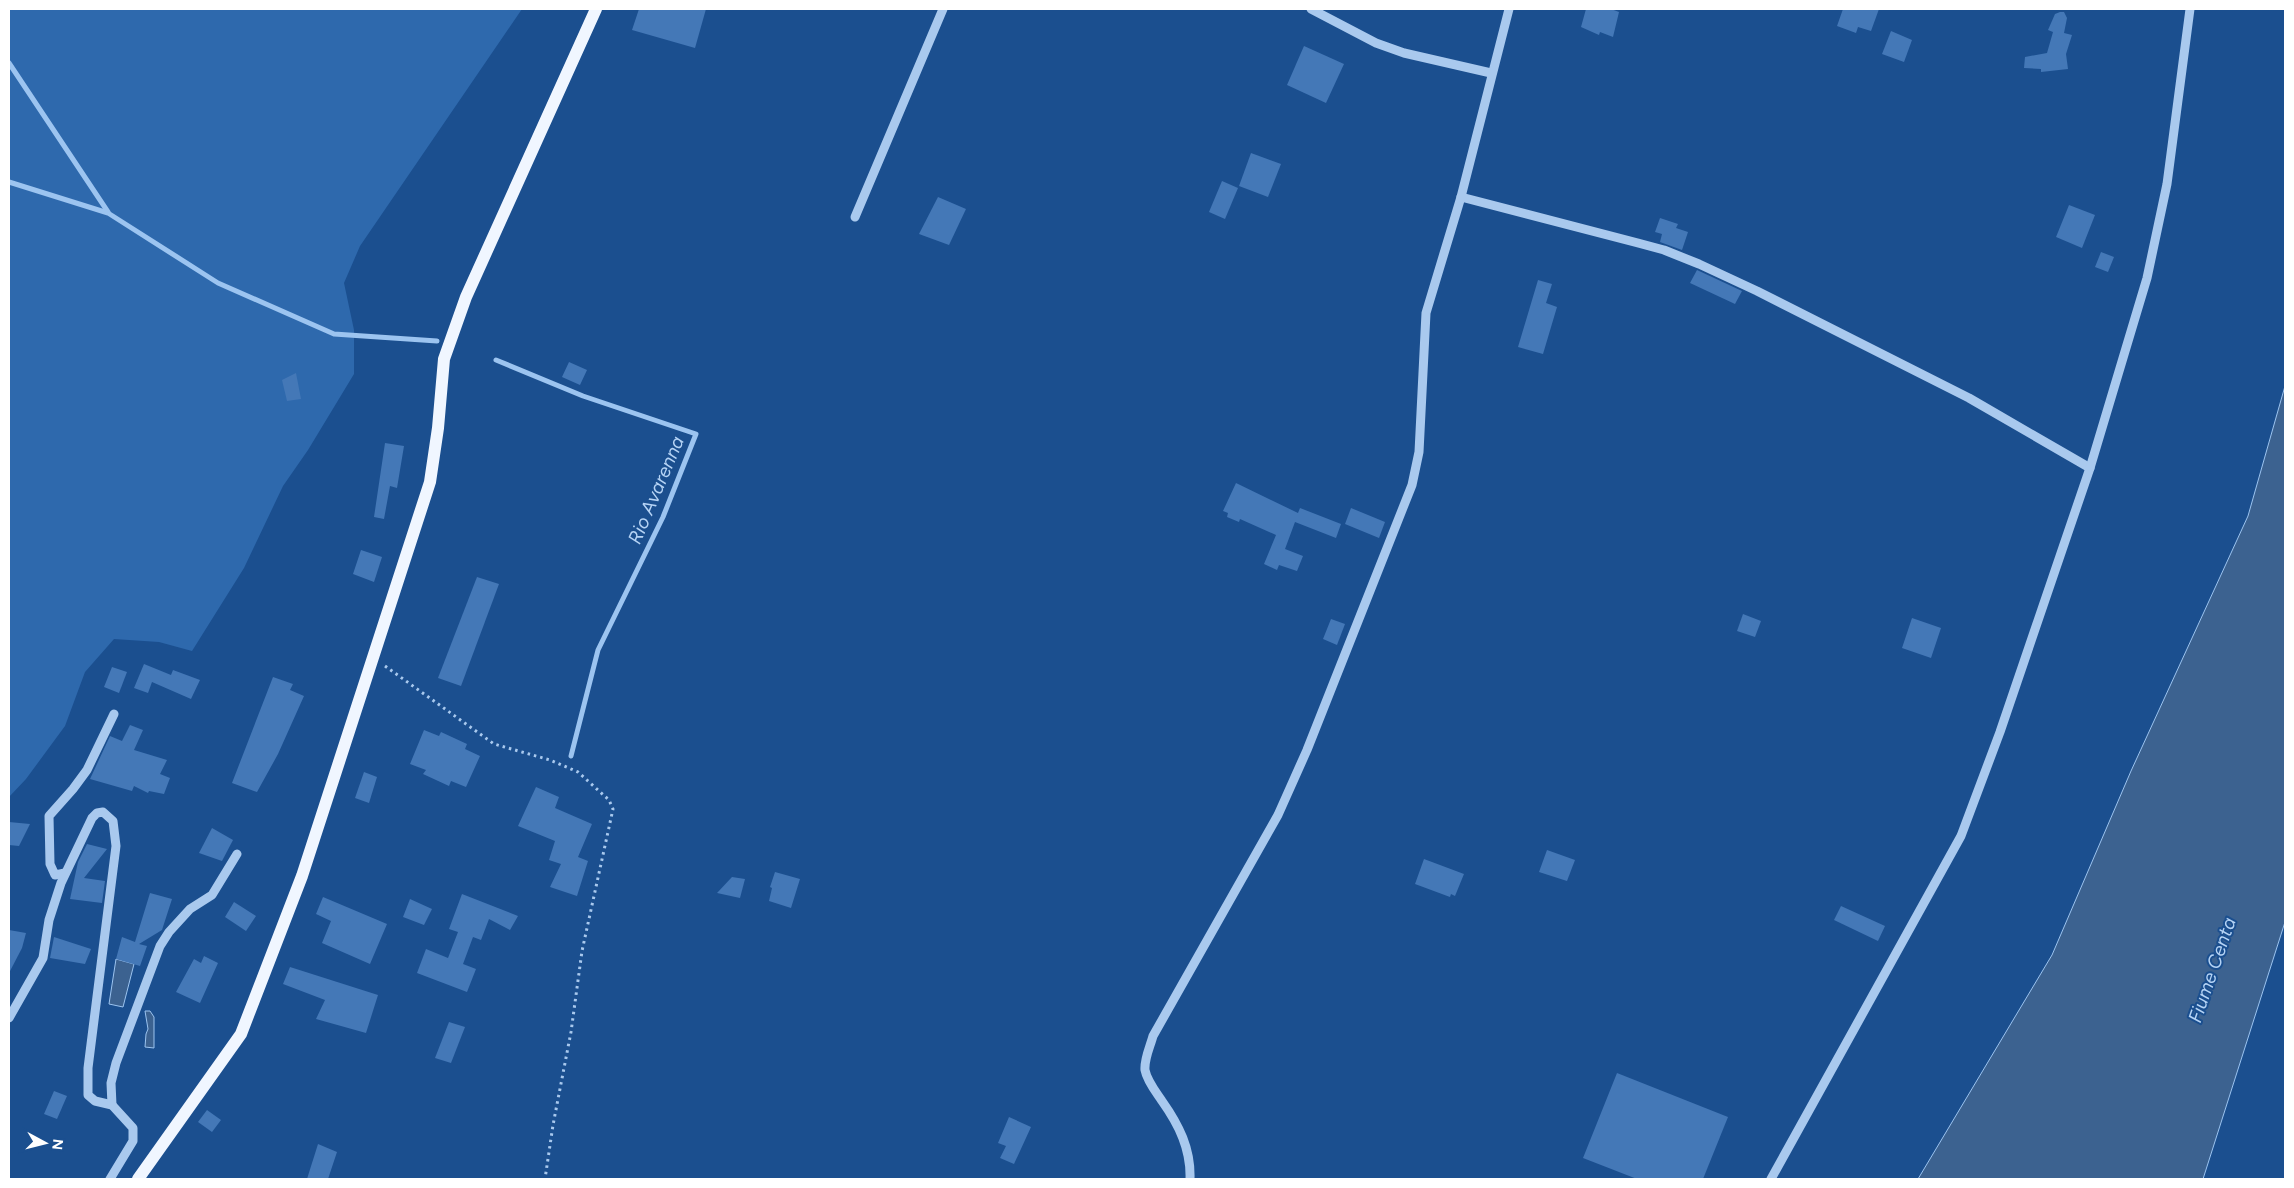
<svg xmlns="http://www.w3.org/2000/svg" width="2294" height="1188" viewBox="0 0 2294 1188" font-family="Figtree,sans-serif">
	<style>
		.green { fill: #2e69ad }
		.water { fill: #3c6290; stroke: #9cc4f0 }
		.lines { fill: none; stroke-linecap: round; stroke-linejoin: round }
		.stream { stroke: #9cc4f0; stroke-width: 5 }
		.building { fill: #4478b7 }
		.path { stroke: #a9c9ee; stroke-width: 3; stroke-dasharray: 2.5 4; stroke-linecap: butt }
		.minor { stroke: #a9c9ee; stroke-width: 9 }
		.major { stroke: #f0f6ff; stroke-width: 12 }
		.labels { text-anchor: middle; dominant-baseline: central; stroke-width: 4; stroke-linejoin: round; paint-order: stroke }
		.water-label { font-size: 19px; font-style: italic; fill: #b5d3f5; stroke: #1b4f8f }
	</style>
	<rect width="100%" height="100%" fill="#1b4f8f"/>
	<polygon class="green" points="9,9 522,9 360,246 344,283 354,330 354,374 308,450 283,486 244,568 192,651 159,642 114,639 85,672 65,726 26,779 9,797"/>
	<g class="water">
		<polygon points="2285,386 2285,922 2203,1179 1918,1179 2052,955 2131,771 2248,516"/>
		<polygon points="116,959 134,964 123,1007 109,1004"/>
		<polygon points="145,1011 150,1011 154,1017 154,1048 145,1047 146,1034 148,1029"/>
	</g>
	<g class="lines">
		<g class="stream">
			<polyline points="9,63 108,212"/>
			<polyline points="9,182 108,213 218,283 334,334 437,341"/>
			<polyline points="496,360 583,396 696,434 663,517 598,650 571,756"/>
		</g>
	</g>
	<g class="building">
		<polygon points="639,9 706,9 695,48 632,30"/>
		<polygon points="1586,9 1611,9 1619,12 1613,37 1600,32 1599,35 1581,27"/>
		<polygon points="1843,9 1879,9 1871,31 1858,27 1856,33 1837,26"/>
		<polygon points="2060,12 2064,12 2067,18 2064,33 2072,35 2066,54 2068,69 2041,72 2041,69 2024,68 2025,57 2047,53 2053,32 2048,30 2055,14"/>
		<polygon points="1891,31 1912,40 1904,62 1882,54"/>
		<polygon points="1304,46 1344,64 1326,103 1287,85"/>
		<polygon points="1251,153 1281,164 1268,197 1239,186"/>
		<polygon points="1222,181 1238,188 1225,219 1209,212"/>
		<polygon points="938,197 966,209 949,245 919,234"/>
		<polygon points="2069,205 2095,215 2082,248 2056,237"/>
		<polygon points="1660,218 1678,224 1676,228 1688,232 1682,250 1660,242 1662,234 1655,232"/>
		<polygon points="2101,252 2114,257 2108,272 2095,267"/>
		<polygon points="1697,270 1742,291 1735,304 1690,283"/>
		<polygon points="1538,280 1552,284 1546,303 1557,307 1543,354 1518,347"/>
		<polygon points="569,362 587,370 580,385 562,377"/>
		<polygon points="296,373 301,399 287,401 282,380"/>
		<polygon points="385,443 404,446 397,488 390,486 384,519 374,517"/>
		<polygon points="1236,483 1298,513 1300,508 1341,524 1336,538 1295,522 1285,549 1303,556 1297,571 1279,565 1277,570 1264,564 1276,535 1240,519 1239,522 1227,517 1228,513 1223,511"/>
		<polygon points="1351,508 1385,522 1379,538 1345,524"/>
		<polygon points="361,550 382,557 374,582 353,574"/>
		<polygon points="477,577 499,584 461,686 438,678"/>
		<polygon points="1743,614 1761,621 1755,637 1737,631"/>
		<polygon points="1912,618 1941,628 1931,658 1902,648"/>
		<polygon points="1331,619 1345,624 1337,645 1323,639"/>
		<polygon points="144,664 171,675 173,670 200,680 191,699 152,682 148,693 134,688"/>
		<polygon points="112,667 127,672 119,693 104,687"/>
		<polygon points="273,677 293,684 290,690 304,696 278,754 257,792 232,783"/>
		<polygon points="130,725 143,730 134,750 167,760 160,774 170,778 164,794 149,791 148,793 134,786 132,791 90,779 110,736 122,741"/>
		<polygon points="424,730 439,736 441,732 467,744 465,749 480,756 466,787 451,781 449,786 423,774 426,770 410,764"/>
		<polygon points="364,772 377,777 369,803 355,798"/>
		<polygon points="536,787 559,797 555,808 592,824 578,857 588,861 577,896 550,887 561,864 549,860 555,841 518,826"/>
		<polygon points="9,822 30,824 19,846 9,845"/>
		<polygon points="212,828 233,840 222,861 199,853"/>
		<polygon points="87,844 107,849 84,878 105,881 102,903 70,899 78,862"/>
		<polygon points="1547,850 1575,860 1567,881 1539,872"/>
		<polygon points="1424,859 1464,874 1455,896 1451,894 1450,897 1415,884"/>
		<polygon points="775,872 800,879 791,908 769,901 772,888 770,887"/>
		<polygon points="732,877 745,879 740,898 717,893"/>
		<polygon points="150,893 172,899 162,930 139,944 147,946 140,966 116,959 122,937 135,942"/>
		<polygon points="462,894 518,916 510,930 489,919 481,940 473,937 463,964 476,969 467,992 417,973 426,949 448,958 458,932 449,929"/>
		<polygon points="323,897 387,924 370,964 322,943 331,921 316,914"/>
		<polygon points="410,899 432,909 424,925 403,917"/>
		<polygon points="234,902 256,916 246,931 225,917"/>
		<polygon points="1841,906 1885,926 1878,941 1834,920"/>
		<polygon points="9,930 26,933 22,948 9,973"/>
		<polygon points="54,937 91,949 85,964 50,958"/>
		<polygon points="204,956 218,963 200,1003 176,992 194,959 201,963"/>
		<polygon points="290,967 378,995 366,1033 316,1019 325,1000 283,984"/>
		<polygon points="449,1022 465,1027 451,1063 435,1058"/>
		<polygon points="1617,1073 1728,1117 1703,1179 1637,1179 1583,1158"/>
		<polygon points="54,1091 67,1096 57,1119 44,1114"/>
		<polygon points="207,1110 221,1120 212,1132 198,1122"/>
		<polygon points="1009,1117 1031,1127 1014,1164 1000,1158 1006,1146 998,1143"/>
		<polygon points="318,1144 337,1152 328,1179 307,1179"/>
	</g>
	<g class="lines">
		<polyline class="path" points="385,666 494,744 550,760 578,772 609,800 613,809 582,951 571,1032 553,1125 545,1179"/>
		<g class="minor">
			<polyline points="1311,9 1376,43 1404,53 1491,73"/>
			<polyline points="1461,197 1638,243 1664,250 1699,264 1757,291 1969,398 2090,468"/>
			<polyline points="855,217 943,9"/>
			<polyline points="65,873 55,875 50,864 49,816 73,789 87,770 114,714"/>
			<polyline points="9,1018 43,958 49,920 61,883 92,818 97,813 103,812 113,821 116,846 88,1068 88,1095 95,1101 112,1105 133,1128 133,1141 110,1179"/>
			<polyline points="112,1105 111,1083 116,1063 160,946 169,932 190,909 212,895 237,854"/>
			<path d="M1190 1179C1191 1149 1179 1125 1162 1101 1156 1092 1147 1081 1145 1070 1144 1059 1150 1047 1153 1036L1278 815 1307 750 1412 485 1419 452 1426 313 1461 197 1509 9"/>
			<polyline points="1771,1179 1961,836 2000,732 2090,468 2147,278 2167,184 2190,9"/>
		</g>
		<polyline class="major" points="138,1179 241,1034 302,876 430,482 438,428 444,359 466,297 596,9"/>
	</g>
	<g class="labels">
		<g class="water-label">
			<text transform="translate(656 490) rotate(-67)">Rio Avarenna</text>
			<text transform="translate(2212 970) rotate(-71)">Fiume Centa</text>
		</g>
	</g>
	<rect width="2294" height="1188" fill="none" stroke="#ffffff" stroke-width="20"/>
	<g transform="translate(45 1143) rotate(97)" stroke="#1b4f8f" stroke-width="4" paint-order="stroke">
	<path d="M0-4L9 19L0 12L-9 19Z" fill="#ffffff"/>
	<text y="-8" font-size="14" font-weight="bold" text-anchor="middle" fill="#ffffff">N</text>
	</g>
</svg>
